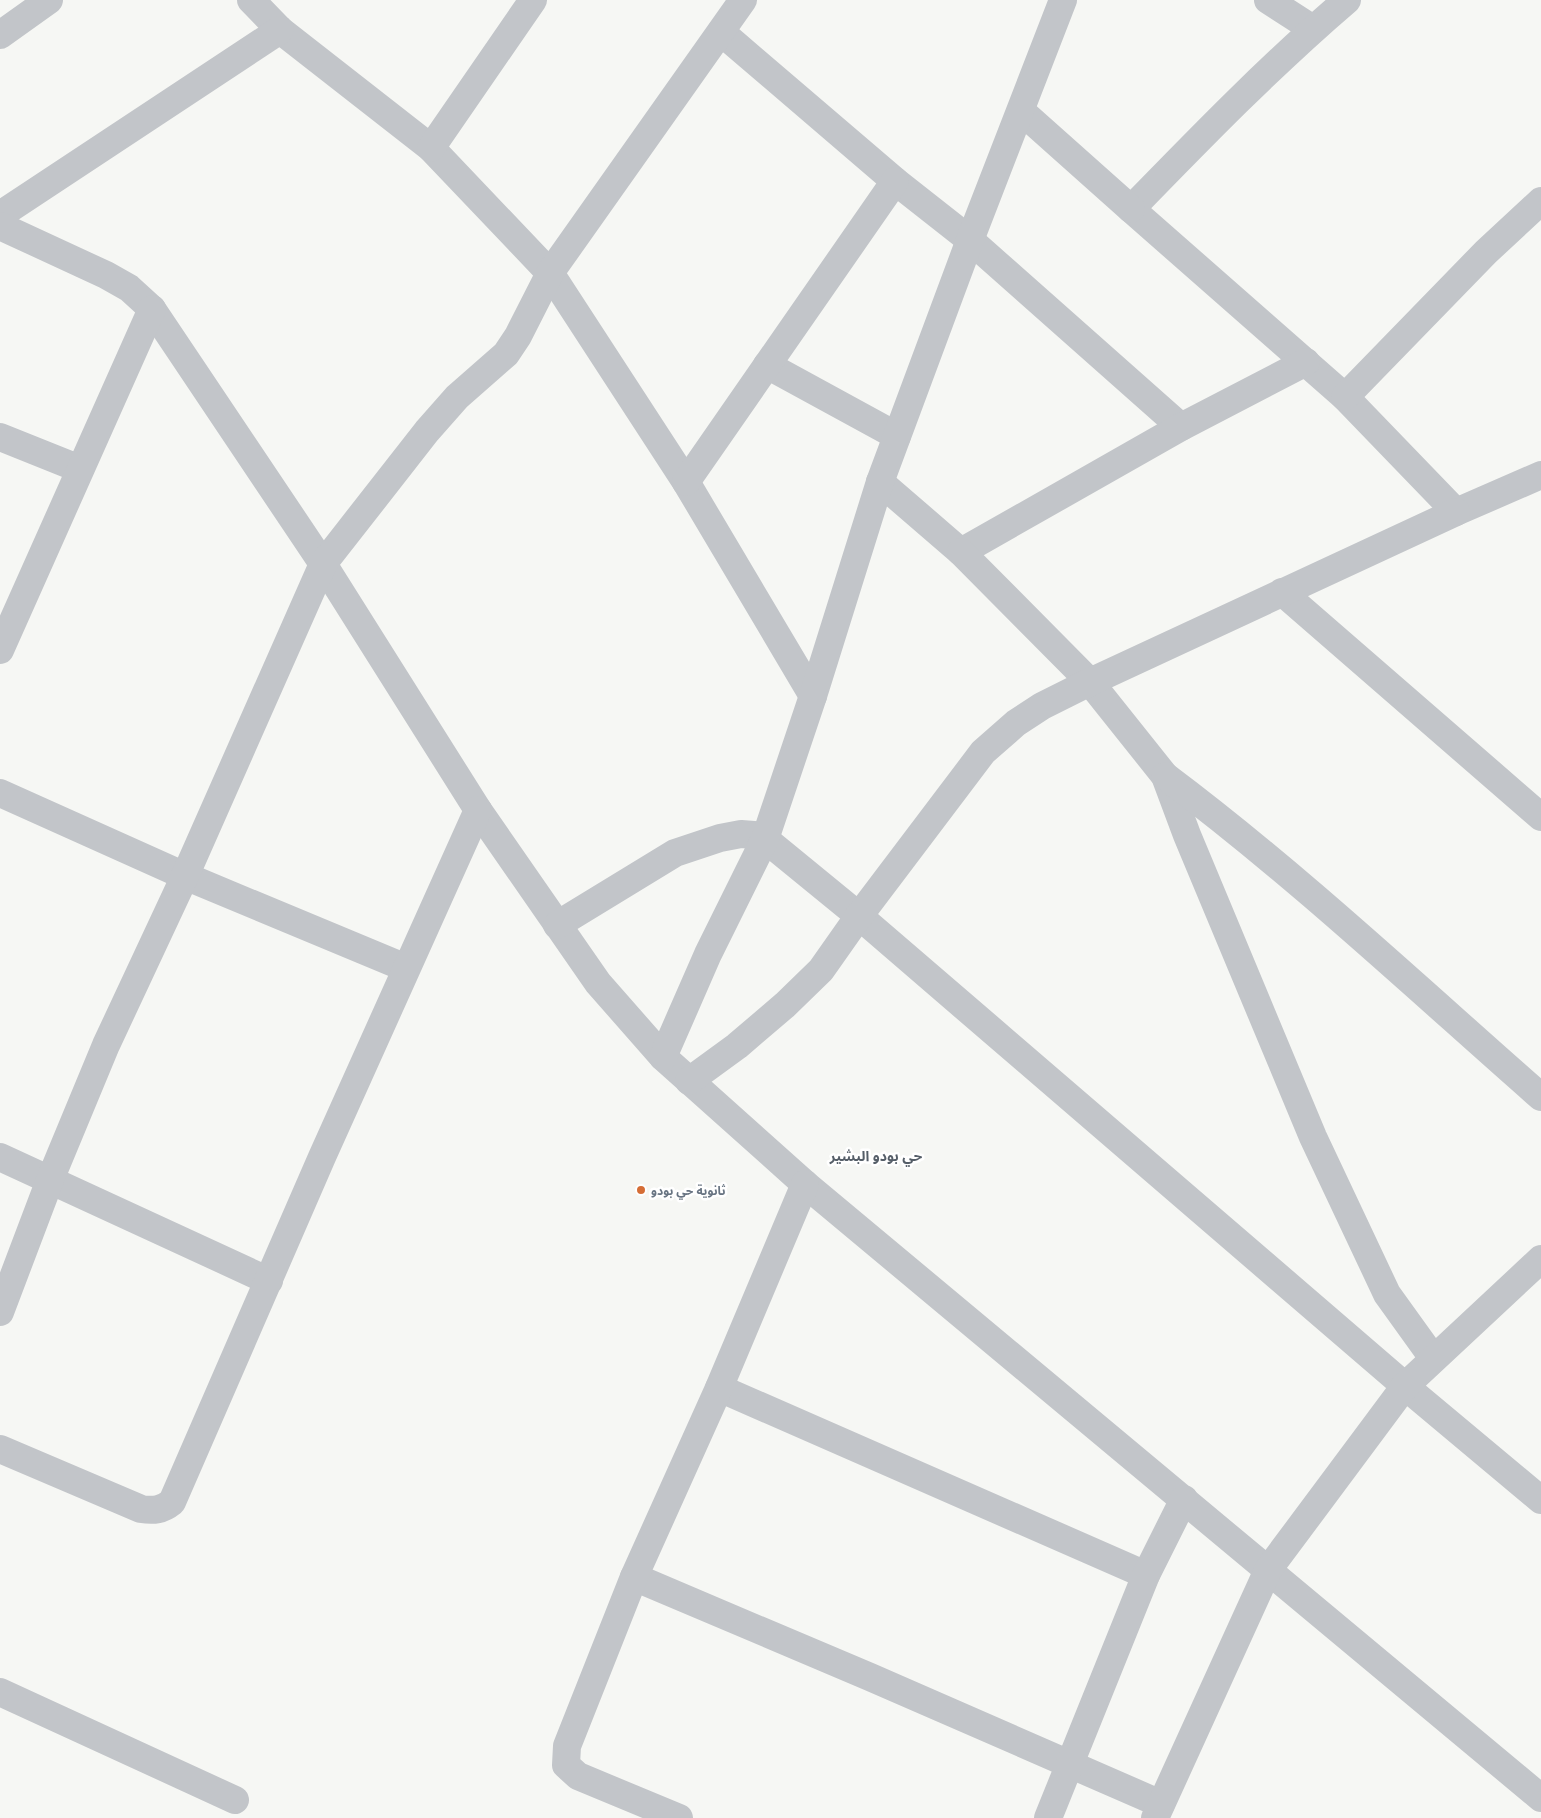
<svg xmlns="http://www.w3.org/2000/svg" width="1541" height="1818" viewBox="0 0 1541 1818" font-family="'Golos Text','Noto Sans Arabic',sans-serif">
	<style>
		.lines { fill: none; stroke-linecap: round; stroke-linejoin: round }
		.minor { stroke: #c2c5c9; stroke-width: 28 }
		.poi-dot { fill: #d56d35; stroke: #fff; stroke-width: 2 }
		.labels { text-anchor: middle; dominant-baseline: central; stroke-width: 5; stroke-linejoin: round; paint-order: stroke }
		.poi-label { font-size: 12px; font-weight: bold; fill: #687482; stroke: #fff; text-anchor: start }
		.neighbourhood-label { font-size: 14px; font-weight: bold; fill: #555e68; stroke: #fff }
	</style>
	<rect width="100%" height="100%" fill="#f6f7f4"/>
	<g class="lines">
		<g class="minor">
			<polyline points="251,0 280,30 431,148 550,273 686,482 813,696"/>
			<polyline points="1268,0 1313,29"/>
			<path d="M1347 0C1271 65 1201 137 1131 209L1345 397 1456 512 1541 475"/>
			<polyline points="721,32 895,181 970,240 1181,427"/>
			<polyline points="0,35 49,0"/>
			<polyline points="1021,111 1131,209"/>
			<polyline points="431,148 533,0"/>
			<polyline points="0,215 280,30"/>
			<polyline points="0,226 106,275 129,288 152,309 323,564 478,810 598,983 663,1057 805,1184 1541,1798"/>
			<polyline points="767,365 897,436"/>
			<polyline points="1345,397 1486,252 1541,201"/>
			<polyline points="0,437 80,469"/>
			<polyline points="686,482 895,181"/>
			<polyline points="880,482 961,552 1181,427 1306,362"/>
			<polyline points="961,552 1090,682 1165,776 1187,835 1313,1137 1387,1294 1433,1358"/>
			<polyline points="1282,592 1541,817"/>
			<polyline points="0,650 152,309"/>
			<path d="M1165 776C1297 875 1418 989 1541 1097"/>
			<polyline points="0,793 185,876 406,968"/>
			<polyline points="557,925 675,853 720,838 741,834 754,835 765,839 859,916 1419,1398 1541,1500"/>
			<polyline points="663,1057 708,954 765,839 813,696 880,482 970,240 1063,0"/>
			<polyline points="689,1081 737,1046 785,1005 821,970 859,916 983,752 1016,723 1042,706 1090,682 1456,512"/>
			<polyline points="0,1157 269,1281"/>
			<polyline points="0,1312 50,1180 106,1045 185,876 323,564 427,431 457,397 506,354 518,336 550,273 743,0"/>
			<polyline points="719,1388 1146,1575"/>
			<path d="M0 1449 141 1509C154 1511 162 1510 172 1502L322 1157 478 810"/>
			<polyline points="634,1577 870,1677 1161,1804"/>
			<polyline points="0,1692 235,1800"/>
			<polyline points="679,1818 578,1776 566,1765 567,1746 634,1577 719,1388 805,1184"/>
			<polyline points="1048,1818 1146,1575 1184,1499"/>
			<polyline points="1155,1818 1268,1570 1405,1386 1541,1259"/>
		</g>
	</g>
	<circle class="poi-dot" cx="641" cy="1190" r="5"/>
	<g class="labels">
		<g class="poi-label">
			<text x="651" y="1190">ثانوية حي بودو</text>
		</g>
		<g class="neighbourhood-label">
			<text x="876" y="1155">حي بودو البشير</text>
		</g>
	</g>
</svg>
